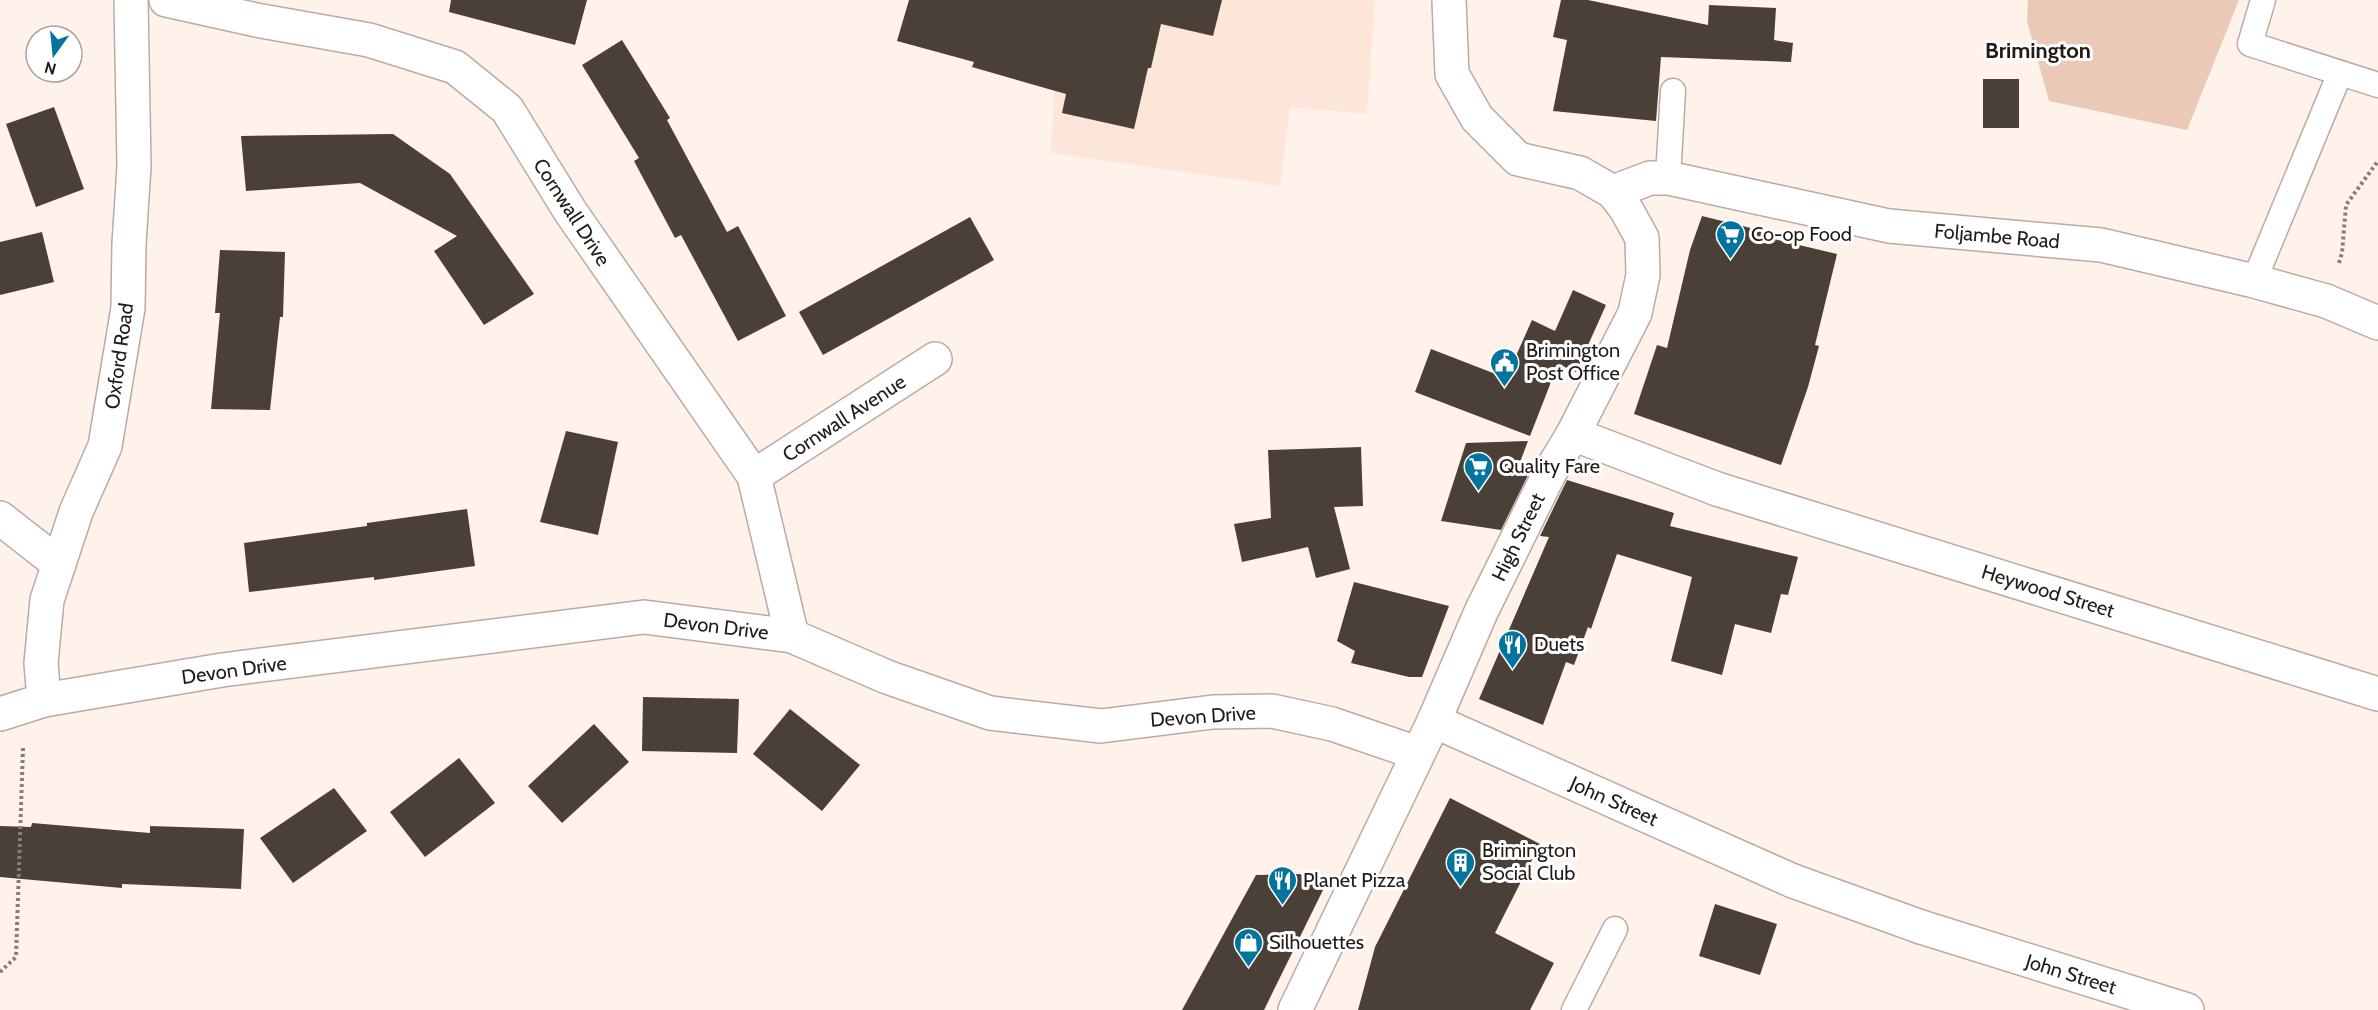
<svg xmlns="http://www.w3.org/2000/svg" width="2378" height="1010" viewBox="0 0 2378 1010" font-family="Cabin,sans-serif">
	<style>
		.built { fill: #fce6d9 }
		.green { fill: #eacab6 }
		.building { fill: #4b4038 }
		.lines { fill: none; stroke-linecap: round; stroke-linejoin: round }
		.service-casing { stroke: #baaba3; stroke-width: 27 }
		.pedestrian-casing { stroke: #baaba3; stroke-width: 36 }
		.minor-casing { stroke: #baaba3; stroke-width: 36 }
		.tertiary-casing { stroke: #baaba3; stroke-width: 36 }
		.path { stroke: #877e79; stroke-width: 4; stroke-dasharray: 3 3; stroke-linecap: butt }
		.service { stroke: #fff; stroke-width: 24 }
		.pedestrian { stroke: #fff; stroke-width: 33 }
		.minor { stroke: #fff; stroke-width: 33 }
		.tertiary { stroke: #fff; stroke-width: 33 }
		.labels { text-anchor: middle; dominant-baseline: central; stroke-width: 6; stroke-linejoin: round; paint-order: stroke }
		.street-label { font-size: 20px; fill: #211b18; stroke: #fff }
		.poi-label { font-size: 20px; fill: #211b18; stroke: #fff; text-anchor: start }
		.quarter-label { font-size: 22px; font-weight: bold; fill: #211b18; stroke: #fff }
	</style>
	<rect width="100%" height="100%" fill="#fef2eb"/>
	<polygon class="built" points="1059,0 1375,0 1367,114 1290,107 1280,186 1051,153"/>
	<polygon class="green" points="2028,0 2239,0 2187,130 2049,101 2027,21"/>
	<g class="building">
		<polygon points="451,0 587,0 575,45 449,12"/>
		<polygon points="909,0 1222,0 1213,36 1161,24 1151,68 1148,68 1134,129 1062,113 1066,94 972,67 974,62 897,41"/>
		<polygon points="1561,0 1588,0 1708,25 1709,5 1776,8 1774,40 1793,43 1791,62 1661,57 1656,121 1553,111 1567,40 1553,37"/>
		<polygon points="622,40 670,118 667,120 727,232 738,226 786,316 738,341 681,235 675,238 634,161 639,158 582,65"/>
		<rect x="1983" y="79" width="36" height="49"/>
		<polygon points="54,107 84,189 36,207 6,124"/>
		<polygon points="393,134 450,174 534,294 484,325 434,251 457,236 360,183 246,191 241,136"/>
		<polygon points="1702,216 1771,233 1770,238 1837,254 1815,345 1819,346 1808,387 1781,465 1634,414 1657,345 1667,348 1690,250"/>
		<polygon points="970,217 994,260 823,355 799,312"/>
		<polygon points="42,232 54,282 0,295 0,242"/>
		<polygon points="220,250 285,252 283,317 280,317 270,410 211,409 220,313 215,313"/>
		<polygon points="1573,290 1606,305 1576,372 1558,364 1530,436 1415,392 1431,349 1506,378 1532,320 1555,331"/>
		<polygon points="566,431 618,442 598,535 540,522"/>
		<polygon points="1528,441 1519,465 1531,469 1501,530 1441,521 1466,443"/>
		<polygon points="1361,447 1363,506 1334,507 1350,569 1316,578 1308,547 1242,562 1234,524 1271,518 1268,450"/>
		<polygon points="1567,480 1674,513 1670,526 1798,557 1788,595 1781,594 1771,633 1735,624 1722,675 1671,661 1692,577 1617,554 1591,629 1588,627 1574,665 1566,662 1543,725 1479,699 1549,537 1540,536"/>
		<polygon points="467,509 475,566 374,580 374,577 249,592 244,543 367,526 367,523"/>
		<polygon points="1354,582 1449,606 1422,677 1409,677 1351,663 1355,651 1337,641"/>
		<polygon points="643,697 739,699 737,753 642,751"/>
		<polygon points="790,709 860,765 822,811 753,754"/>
		<polygon points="594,724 629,762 562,823 528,786"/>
		<polygon points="459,758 495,803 425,857 390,812"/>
		<polygon points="334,788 367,831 293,883 260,838"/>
		<polygon points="1450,798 1540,844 1495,933 1554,963 1530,1010 1358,1010 1375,947"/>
		<polygon points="32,823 150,833 150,826 244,829 241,889 122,884 122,888 0,877 0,826 31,827"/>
		<polygon points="1300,874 1323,890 1264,1010 1182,1010 1256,875"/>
		<polygon points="1715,904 1777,924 1760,975 1699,956"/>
	</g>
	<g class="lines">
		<defs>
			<g id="service">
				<polyline points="2263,0 2250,44 2378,85"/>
				<polyline points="1668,178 1673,91"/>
				<polyline points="2254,281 2340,73"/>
				<polyline points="1574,1010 1615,929"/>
			</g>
			<g id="pedestrian">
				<polyline points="2326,301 2378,323"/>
				<polyline points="1573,434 1717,489"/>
				<polyline points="1793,881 1921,927"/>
			</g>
			<g id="minor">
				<polyline points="166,0 256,20 369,40 455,67 507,109 570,211 754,476 792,636"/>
				<polyline points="1613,192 1650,178 1668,178 1889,226 2101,245 2254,281 2326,301"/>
				<polyline points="754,476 935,359"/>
				<polyline points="1717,489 2378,694"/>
				<polyline points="0,518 59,564"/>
				<polyline points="44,700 41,663 47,600 76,512 105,446 128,308 129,244 134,166 131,0"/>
				<polyline points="0,714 44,700 222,670 644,617 792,636 887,677 990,713 1101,726 1213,712 1272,711 1332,724 1417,753"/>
				<polyline points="1434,721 1793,881"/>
				<polyline points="1921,927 2187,1010"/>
			</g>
			<polyline id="tertiary" points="1295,1010 1434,721 1481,612 1550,472 1573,434 1635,313 1643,275 1642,238 1626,209 1613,192 1580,173 1518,159 1477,118 1452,74 1449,0"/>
		</defs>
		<use href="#service" class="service-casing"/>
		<use href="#pedestrian" class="pedestrian-casing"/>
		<use href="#minor" class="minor-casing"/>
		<use href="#tertiary" class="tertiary-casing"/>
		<g class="path">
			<polyline points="2339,263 2342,253 2346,205 2378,161"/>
			<polyline points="0,972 16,957 23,748"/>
		</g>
		<use href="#service" class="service"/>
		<use href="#pedestrian" class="pedestrian"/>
		<use href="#minor" class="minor"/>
		<use href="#tertiary" class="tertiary"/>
	</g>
	<defs>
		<symbol id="supermarket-pin" viewBox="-11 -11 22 30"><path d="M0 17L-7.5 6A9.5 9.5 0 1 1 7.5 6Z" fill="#01749e" stroke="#fff"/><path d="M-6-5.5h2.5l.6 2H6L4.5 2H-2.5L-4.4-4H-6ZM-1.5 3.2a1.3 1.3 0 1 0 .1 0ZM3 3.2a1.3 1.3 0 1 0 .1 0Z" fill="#fff"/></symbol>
		<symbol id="civic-pin" viewBox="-11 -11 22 30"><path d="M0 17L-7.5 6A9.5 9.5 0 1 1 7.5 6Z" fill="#01749e" stroke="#fff"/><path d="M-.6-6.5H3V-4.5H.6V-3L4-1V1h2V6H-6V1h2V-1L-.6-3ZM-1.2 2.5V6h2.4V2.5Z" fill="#fff"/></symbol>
		<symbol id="restaurant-pin" viewBox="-11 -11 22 30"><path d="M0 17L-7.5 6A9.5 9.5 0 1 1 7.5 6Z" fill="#01749e" stroke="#fff"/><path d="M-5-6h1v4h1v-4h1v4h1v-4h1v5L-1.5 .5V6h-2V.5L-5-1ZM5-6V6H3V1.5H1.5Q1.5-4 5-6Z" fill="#fff"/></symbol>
		<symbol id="building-pin" viewBox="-11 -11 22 30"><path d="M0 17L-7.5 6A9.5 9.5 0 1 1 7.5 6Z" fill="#01749e" stroke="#fff"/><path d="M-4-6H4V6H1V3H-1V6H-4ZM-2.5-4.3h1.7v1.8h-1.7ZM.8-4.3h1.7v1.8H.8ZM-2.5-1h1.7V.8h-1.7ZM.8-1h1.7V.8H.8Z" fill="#fff"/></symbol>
		<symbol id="shop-pin" viewBox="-11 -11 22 30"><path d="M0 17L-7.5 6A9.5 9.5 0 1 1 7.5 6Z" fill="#01749e" stroke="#fff"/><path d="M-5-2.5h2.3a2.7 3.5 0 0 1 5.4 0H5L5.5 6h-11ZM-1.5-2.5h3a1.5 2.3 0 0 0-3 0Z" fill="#fff"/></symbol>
	</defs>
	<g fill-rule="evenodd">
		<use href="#supermarket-pin" x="1714" y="218" width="33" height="45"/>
		<use href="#civic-pin" x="1488" y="346" width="33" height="45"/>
		<use href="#supermarket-pin" x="1462" y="450" width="33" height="45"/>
		<use href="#restaurant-pin" x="1496" y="628" width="33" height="45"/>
		<use href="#building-pin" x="1444" y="846" width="33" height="45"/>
		<use href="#restaurant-pin" x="1266" y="864" width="33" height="45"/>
		<use href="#shop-pin" x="1232" y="926" width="33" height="45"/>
	</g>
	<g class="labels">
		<g class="street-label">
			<text transform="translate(572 212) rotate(57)">Cornwall Drive</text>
			<text transform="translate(1997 236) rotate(5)">Foljambe Road</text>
			<text transform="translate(119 356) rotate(-82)">Oxford Road</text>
			<text transform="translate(844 418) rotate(-33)">Cornwall Avenue</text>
			<text transform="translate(1518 537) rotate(-64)">High Street</text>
			<text transform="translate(2048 591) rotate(17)">Heywood Street</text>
			<text transform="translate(716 626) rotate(7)">Devon Drive</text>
			<text transform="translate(234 670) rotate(-8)">Devon Drive</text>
			<text transform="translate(1203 716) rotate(-4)">Devon Drive</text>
			<text transform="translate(1614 801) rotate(24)">John Street</text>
			<text transform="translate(2071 974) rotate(17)">John Street</text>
		</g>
		<g class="poi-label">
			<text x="1751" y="234">Co-op Food</text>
			<text x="1526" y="350">Brimington<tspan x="1526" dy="23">Post Office</tspan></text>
			<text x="1499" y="466">Quality Fare</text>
			<text x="1534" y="644">Duets</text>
			<text x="1482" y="850">Brimington<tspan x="1482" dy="23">Social Club</tspan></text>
			<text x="1303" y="880">Planet Pizza</text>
			<text x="1269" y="942">Silhouettes</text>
		</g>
		<g class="quarter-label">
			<text x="2038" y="50">Brimington</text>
		</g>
	</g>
	<g transform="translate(54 54) rotate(195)"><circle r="28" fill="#ffffff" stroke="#a6a4a3" stroke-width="1.5"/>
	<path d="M0-4.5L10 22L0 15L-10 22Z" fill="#01749e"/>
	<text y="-9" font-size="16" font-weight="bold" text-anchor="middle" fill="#211b18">N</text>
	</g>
</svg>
